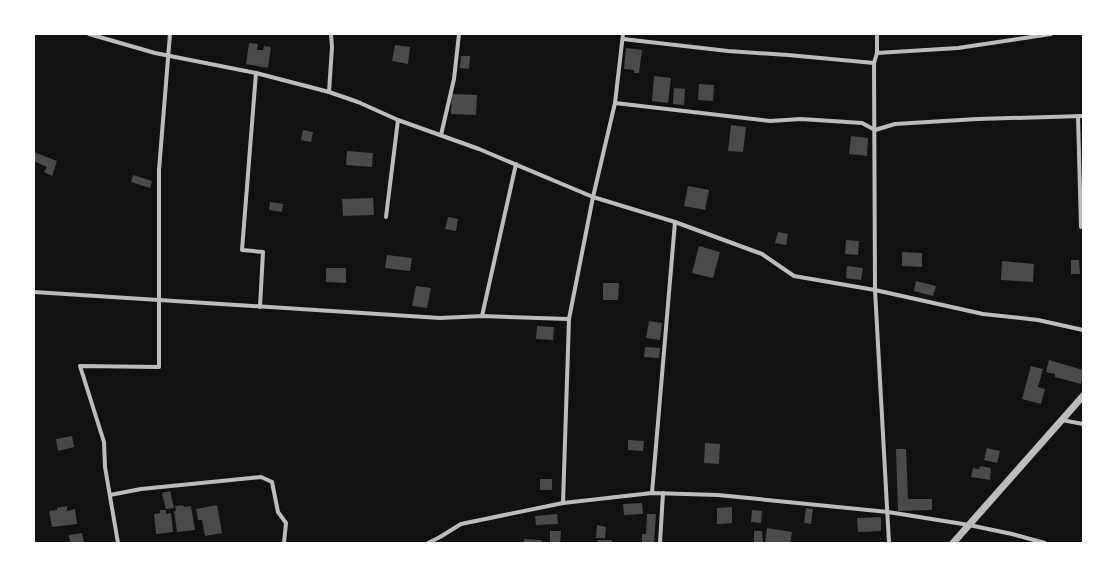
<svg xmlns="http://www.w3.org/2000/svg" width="1117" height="577" viewBox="0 0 1117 577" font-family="Helvetica,sans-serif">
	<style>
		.building { fill: #4a4a4a }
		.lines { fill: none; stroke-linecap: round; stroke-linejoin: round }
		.minor { stroke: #bcbcbc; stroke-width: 4 }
		.tertiary { stroke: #bcbcbc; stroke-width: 7 }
	</style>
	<rect width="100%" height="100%" fill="#111"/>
	<g class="building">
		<polygon points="249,43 258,44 257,50 263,50 264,46 271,47 268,68 246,64"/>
		<polygon points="395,45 410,47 408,64 392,61"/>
		<polygon points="626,48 642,50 639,73 634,73 634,70 624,69"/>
		<polygon points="461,56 470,56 469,69 460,68"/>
		<polygon points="654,76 671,78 668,103 652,101"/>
		<polygon points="699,84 714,85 713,101 698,100"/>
		<polygon points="674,88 685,89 684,105 673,104"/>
		<polygon points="452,94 477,95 476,115 451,114"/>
		<polygon points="731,125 746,127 743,152 728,151"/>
		<polygon points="303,130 313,132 311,142 301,140"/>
		<polygon points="851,136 868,138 867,156 849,154"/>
		<polygon points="347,151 373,153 372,167 346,165"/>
		<polygon points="34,152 57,161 52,176 44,172 47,167 34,161"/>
		<polygon points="133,175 152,181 150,188 131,182"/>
		<polygon points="688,186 709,190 705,210 684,206"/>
		<polygon points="373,198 374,215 343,216 342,199"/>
		<polygon points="270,202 283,204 282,212 269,210"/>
		<polygon points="448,217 458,219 456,231 445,229"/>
		<polygon points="778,232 788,234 786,245 775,243"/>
		<polygon points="846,240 859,241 858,255 845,254"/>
		<polygon points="699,246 720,252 713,278 692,273"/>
		<polygon points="902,252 922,253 922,267 902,266"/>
		<polygon points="387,255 412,258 410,271 385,268"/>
		<polygon points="1071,260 1079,260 1080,274 1071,274"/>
		<polygon points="1002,261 1034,264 1033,282 1001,280"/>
		<polygon points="847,266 863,268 861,280 846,278"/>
		<polygon points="326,268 346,268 346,283 326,282"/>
		<polygon points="916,281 936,286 933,296 914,291"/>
		<polygon points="603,283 619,283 618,300 603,300"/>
		<polygon points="416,286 431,288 427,308 412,306"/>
		<polygon points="649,321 662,323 660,340 646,338"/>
		<polygon points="537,326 554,327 553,340 536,339"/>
		<polygon points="645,347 660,348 659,358 644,357"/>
		<polygon points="1049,360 1083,370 1083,375 1081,384 1055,377 1055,374 1046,372"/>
		<polygon points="1031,366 1043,369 1038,387 1045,389 1041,404 1022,399"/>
		<polygon points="72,436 74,447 58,451 56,439"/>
		<polygon points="628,440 644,441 643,451 628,450"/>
		<polygon points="705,443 720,444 719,464 704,463"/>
		<polygon points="987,448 1000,451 997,463 984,460"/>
		<polygon points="896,449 906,449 908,499 932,499 932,510 898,511"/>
		<polygon points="980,466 991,468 990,480 971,477 973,468 979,469"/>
		<rect x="540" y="479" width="12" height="11"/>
		<polygon points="170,491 174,508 166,509 162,493"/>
		<polygon points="642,503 643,514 624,515 623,504"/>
		<polygon points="183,505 184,507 191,506 195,530 177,532 174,511 176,511 175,506"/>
		<polygon points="217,505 222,533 205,536 202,520 198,520 196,509"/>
		<polygon points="67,506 67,511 75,509 77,524 52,527 49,511 57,510 57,508"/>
		<polygon points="732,507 732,523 717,524 717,508"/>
		<polygon points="806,508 813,509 811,524 804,523"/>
		<polygon points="160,510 166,510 166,514 171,513 173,532 156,534 154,514 160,513"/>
		<polygon points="752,510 762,511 761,523 751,522"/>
		<polygon points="557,514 558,524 536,525 535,516"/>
		<polygon points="647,514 656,514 654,543 642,543 642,534 646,534"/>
		<polygon points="881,517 881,531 858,532 857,518"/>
		<polygon points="597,525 606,527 605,538 596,538"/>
		<polygon points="767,528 792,532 790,543 765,543"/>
		<polygon points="550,531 561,531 560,543 550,543"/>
		<polygon points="754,531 762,531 763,543 754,543"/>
		<polygon points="82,533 84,543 70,543 69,535"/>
		<polygon points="524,539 542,540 541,543 524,543"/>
		<polygon points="597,540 612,540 612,543 598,543"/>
	</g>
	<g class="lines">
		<g class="minor">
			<polyline points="89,34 155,53 256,73 329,92 358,102 398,120 479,149 593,197 675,222 762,254 794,276 875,290 983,314 1038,320 1083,330"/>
			<polyline points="877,34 877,53 874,63 875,290 889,543"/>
			<polyline points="623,39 728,51 788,55 874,63"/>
			<polyline points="877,53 958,48 1051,34"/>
			<polyline points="256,73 242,250 263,252 260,307"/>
			<polyline points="329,92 332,47 331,34"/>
			<polyline points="615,103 770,121 801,119 862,123 875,130 895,124 977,119 1083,116"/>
			<polyline points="1078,116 1081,227"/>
			<polyline points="441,135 454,79 459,34"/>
			<polyline points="386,217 398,120"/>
			<polyline points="34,292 440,318 482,316 569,319"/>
			<polyline points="482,316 516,164"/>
			<polyline points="1062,420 1083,424"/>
			<polyline points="652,493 675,222"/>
			<polyline points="110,495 141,489 261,477 272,482 278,512 286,523 284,543"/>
			<polyline points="563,503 569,319 593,197 615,103 623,34"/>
			<polyline points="118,543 105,467 104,442 80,366 159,367 159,170 170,34"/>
			<polyline points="428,543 440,537 461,524 563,503 652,493 718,495 888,512 969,525 1012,534 1045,543"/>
			<polyline points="660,543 663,493"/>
		</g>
		<polyline class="tertiary" points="953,543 1083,396"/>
	</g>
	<rect width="1117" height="577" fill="none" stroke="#ffffff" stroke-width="70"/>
</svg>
